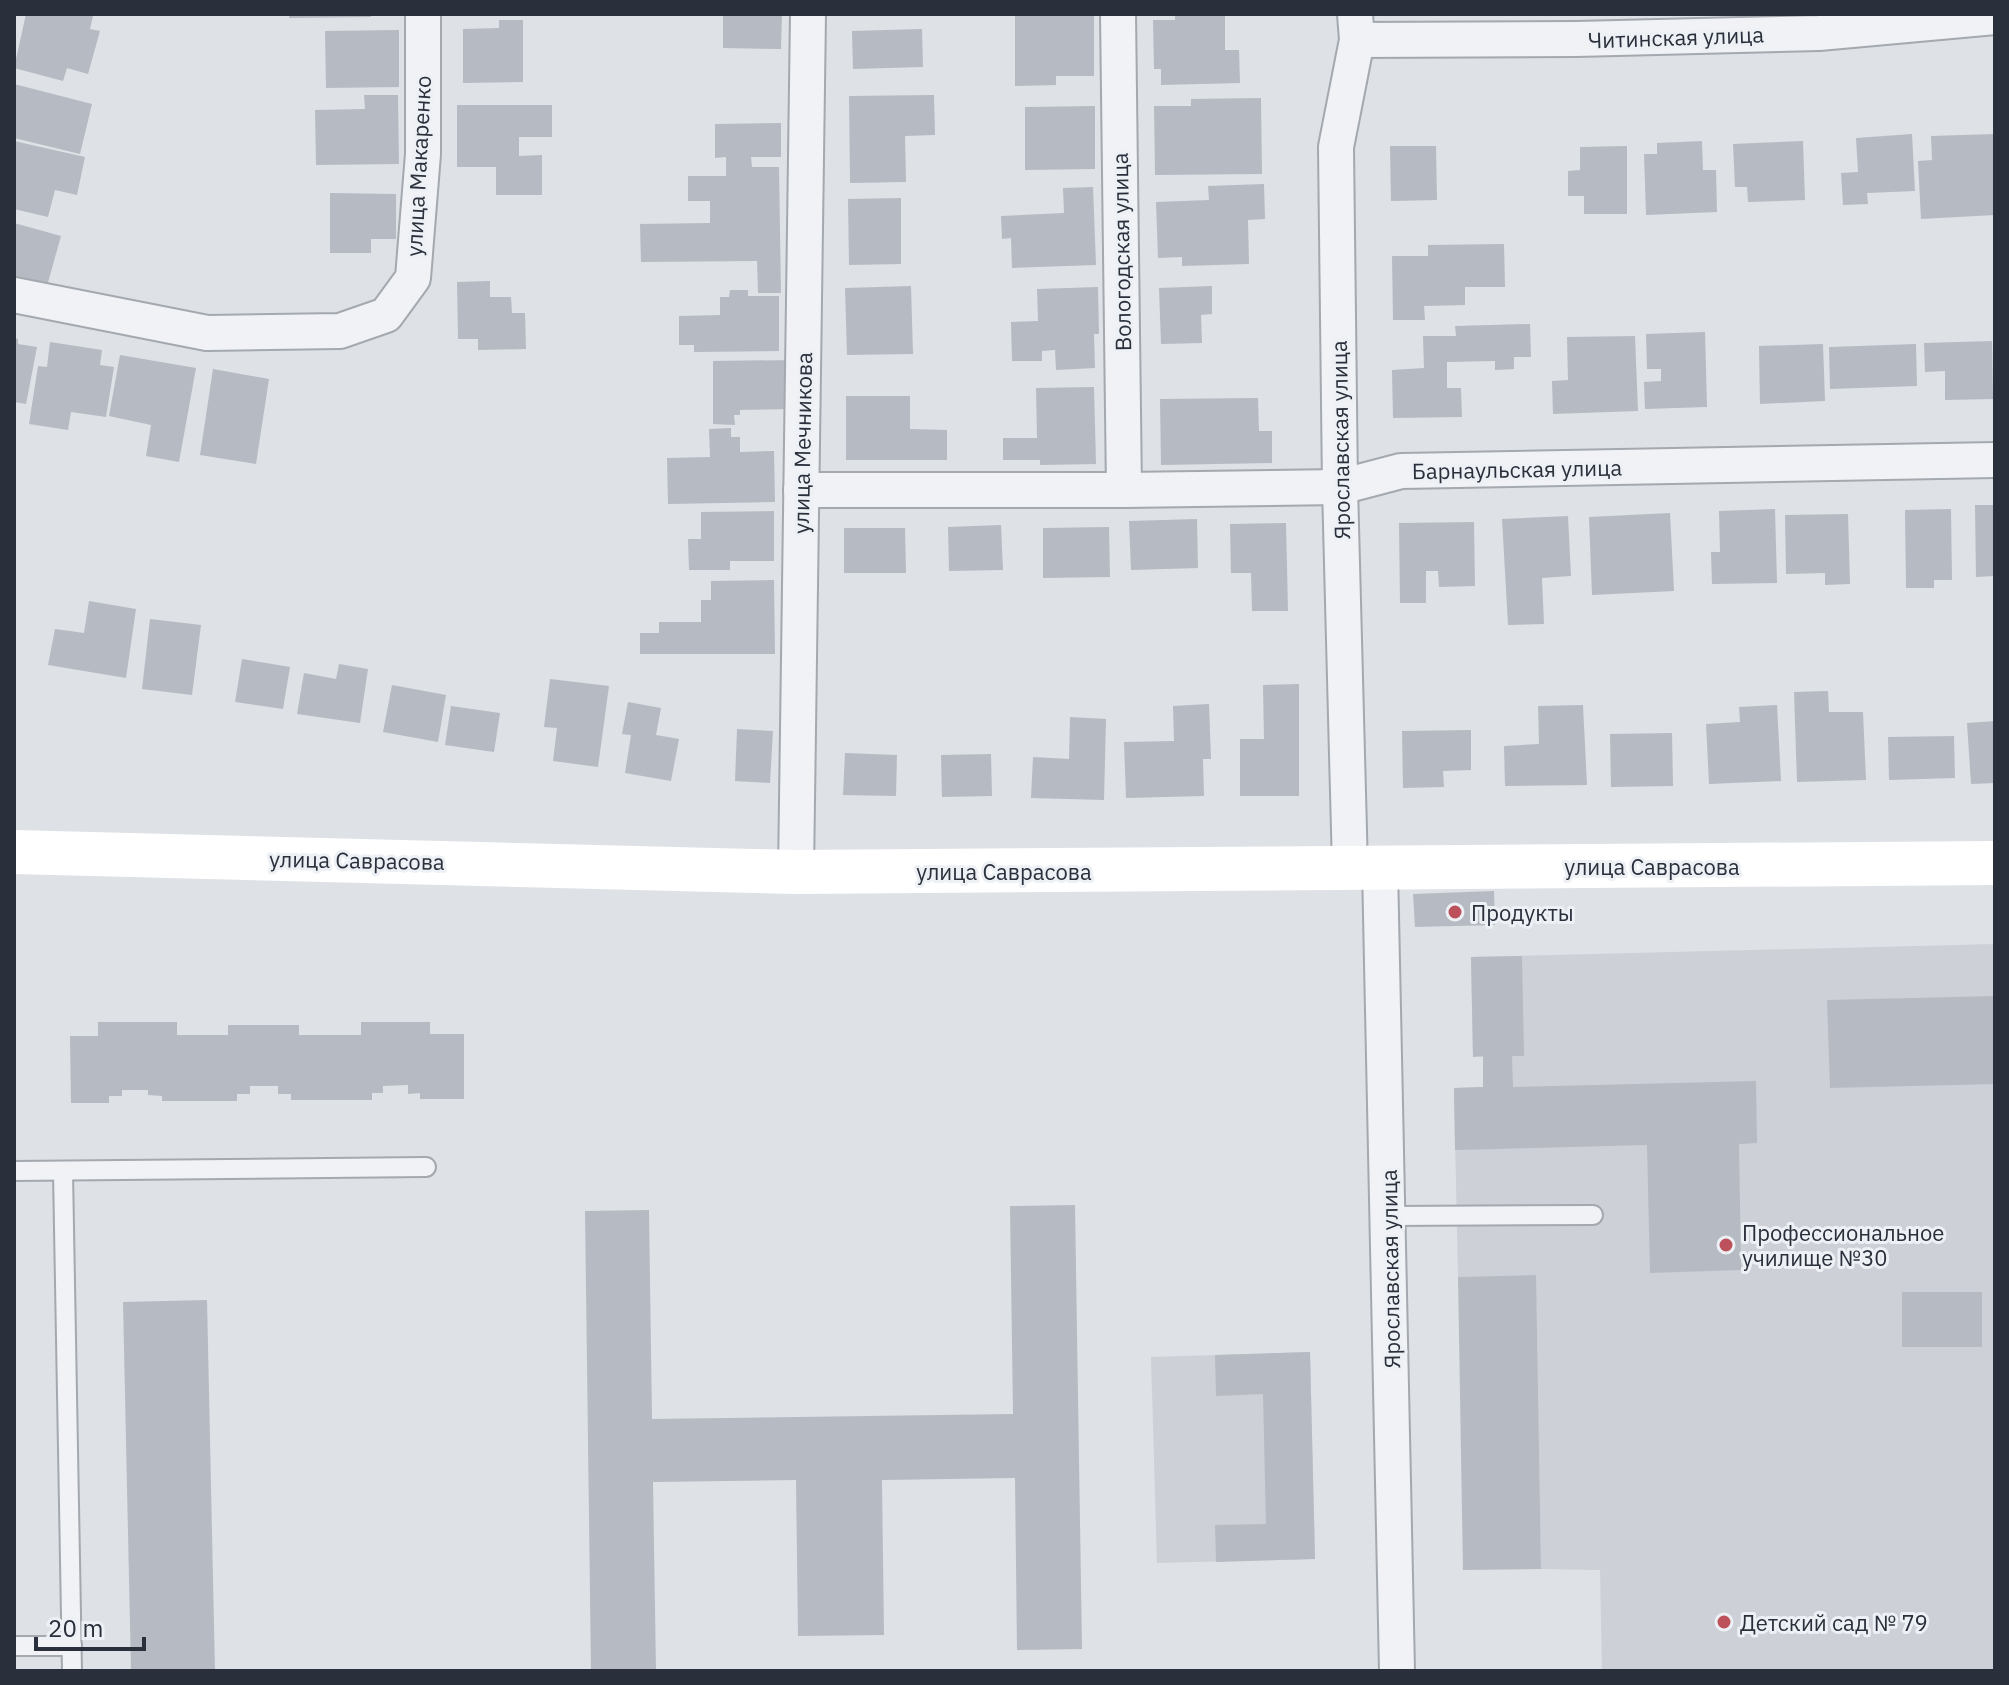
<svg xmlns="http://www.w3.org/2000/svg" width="2009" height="1685" viewBox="0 0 2009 1685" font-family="'IBM Plex Sans',sans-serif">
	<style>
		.built { fill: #cdd0d7 }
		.building { fill: #b6bac2 }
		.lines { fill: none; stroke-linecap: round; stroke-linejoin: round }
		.lane-casing { stroke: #a4a8af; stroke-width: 22 }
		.street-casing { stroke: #a4a8af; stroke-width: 38 }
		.lane { stroke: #f0f2f5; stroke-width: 18 }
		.street { stroke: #f0f2f5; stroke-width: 34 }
		.secondary { stroke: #fff; stroke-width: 44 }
		.poi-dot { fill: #bd515b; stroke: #edf0f4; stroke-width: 3 }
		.labels { text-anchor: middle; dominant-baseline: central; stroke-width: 6; stroke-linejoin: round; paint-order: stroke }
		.street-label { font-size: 22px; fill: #292f3b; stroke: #edf0f4 }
		.poi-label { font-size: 22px; fill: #292f3b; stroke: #edf0f4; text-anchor: start }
	</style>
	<rect width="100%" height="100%" fill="#dee1e6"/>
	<g class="built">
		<polygon points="1995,944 1995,1671 1602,1671 1600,1570 1541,1569 1535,1275 1458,1277 1454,1088 1483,1087 1483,1057 1473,1057 1471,957"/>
		<polygon points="1310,1352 1315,1559 1157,1563 1151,1357"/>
	</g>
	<g class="building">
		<polygon points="26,14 93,16 90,29 100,31 88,74 67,68 63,81 14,68"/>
		<polygon points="289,14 371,14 371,17 289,18"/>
		<polygon points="723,14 782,14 781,49 723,48"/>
		<polygon points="1015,14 1094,14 1094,76 1056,76 1056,85 1015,86"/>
		<polygon points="1175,14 1225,14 1225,50 1239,50 1240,83 1161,85 1161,69 1154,69 1153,20 1175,20"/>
		<polygon points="499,20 523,20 523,82 463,83 463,29 499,28"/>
		<polygon points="922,29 923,67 853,69 852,31"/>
		<polygon points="399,30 399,87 326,88 325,31"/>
		<polygon points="14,84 92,104 80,154 14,138"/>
		<polygon points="364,95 398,95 399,164 316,165 315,110 365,109"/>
		<polygon points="934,95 935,135 905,136 906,182 850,183 849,96"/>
		<polygon points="1261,98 1262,174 1155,175 1154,106 1191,106 1191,99"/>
		<polygon points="457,105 552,105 552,137 519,137 519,156 542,155 542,195 496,195 496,167 457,167"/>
		<polygon points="1095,106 1095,169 1025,170 1025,107"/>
		<polygon points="781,123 781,157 751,157 752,167 779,167 781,293 758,293 757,261 641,262 640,224 710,223 710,201 688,201 688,176 726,176 726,157 715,158 715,124"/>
		<polygon points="1912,134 1915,191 1867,193 1868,204 1843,205 1841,173 1858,172 1856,138"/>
		<polygon points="1995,134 1995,215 1921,219 1918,161 1932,160 1931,136"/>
		<polygon points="14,141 85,157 77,195 55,190 48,217 14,209"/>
		<polygon points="1702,141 1703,170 1716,170 1717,212 1646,215 1644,154 1657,154 1657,143"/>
		<polygon points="1803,141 1805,200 1748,202 1747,187 1735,187 1733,144"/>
		<polygon points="1390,146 1436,146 1437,200 1391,201"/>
		<polygon points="1627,146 1627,214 1584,214 1584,196 1568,196 1568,171 1580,170 1580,147"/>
		<polygon points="1264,184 1265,219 1248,220 1249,264 1182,266 1182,257 1158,258 1156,202 1209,200 1208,186"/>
		<polygon points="1093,187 1096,265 1012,268 1011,238 1002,239 1001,216 1064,213 1063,188"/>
		<polygon points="330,193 396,194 396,239 371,239 371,253 330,253"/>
		<polygon points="901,198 901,264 849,265 848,199"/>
		<polygon points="14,223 61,236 47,286 14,277"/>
		<polygon points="1504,244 1505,287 1465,287 1465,305 1424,306 1425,320 1393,320 1392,256 1428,256 1428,245"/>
		<polygon points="490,281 490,297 511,297 512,313 525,313 526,349 478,350 478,339 458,339 457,282"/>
		<polygon points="911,286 913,354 847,355 845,288"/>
		<polygon points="1212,286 1212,314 1201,315 1202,343 1161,344 1159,288"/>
		<polygon points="1098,287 1099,334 1094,334 1095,368 1056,370 1055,350 1042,351 1042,361 1012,361 1011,322 1038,321 1037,289"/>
		<polygon points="730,290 748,290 748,296 779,296 779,351 694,352 694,345 679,345 679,316 720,315 720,297 729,297"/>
		<polygon points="1530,324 1531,357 1514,357 1514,369 1495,370 1495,361 1447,362 1447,388 1461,388 1462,417 1393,418 1392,370 1424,368 1423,336 1456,336 1455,326"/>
		<polygon points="1705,332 1707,407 1645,409 1644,382 1661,381 1661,369 1647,369 1646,334"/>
		<polygon points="1635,336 1638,411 1553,414 1552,381 1568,380 1567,337"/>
		<polygon points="14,338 18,339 18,344 37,347 26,404 14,402"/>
		<polygon points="1992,341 1993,399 1945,400 1945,371 1925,372 1924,343"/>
		<polygon points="50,342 102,350 100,365 114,367 106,417 71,412 68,430 29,424 38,366 47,367"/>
		<polygon points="1823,344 1825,401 1760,404 1759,346"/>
		<polygon points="1916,344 1917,386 1830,389 1829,347"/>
		<polygon points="120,355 196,368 179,462 146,456 151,425 109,416"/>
		<polygon points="794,360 794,409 740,410 740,415 734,415 735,425 713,424 713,361"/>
		<polygon points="213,369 269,379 256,464 200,455"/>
		<polygon points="1094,387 1096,464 1040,465 1040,460 1003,460 1003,438 1037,438 1036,388"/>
		<polygon points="846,396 910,396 910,429 947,430 947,460 846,460"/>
		<polygon points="1258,398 1259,431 1272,431 1272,463 1161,465 1160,399"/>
		<polygon points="731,428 731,437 740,437 740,452 774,451 775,502 668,504 667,458 710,457 709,429"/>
		<polygon points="1975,505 1995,505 1995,576 1976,577"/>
		<polygon points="1775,509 1777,583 1712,584 1711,552 1720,552 1719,511"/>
		<polygon points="1951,509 1952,580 1934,580 1934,588 1906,588 1905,510"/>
		<polygon points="774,511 774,561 730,561 730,570 689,570 688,539 701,539 701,512"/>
		<polygon points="1670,513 1674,591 1592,595 1589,517"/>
		<polygon points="1848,514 1850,584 1825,585 1825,573 1786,574 1785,515"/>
		<polygon points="1568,516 1571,576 1542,578 1544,624 1508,625 1502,519"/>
		<polygon points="1197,519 1198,568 1131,570 1129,521"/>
		<polygon points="1474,522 1475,586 1439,587 1438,571 1426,571 1426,603 1400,603 1399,523"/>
		<polygon points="1286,523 1288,611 1252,611 1251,573 1231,573 1230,524"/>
		<polygon points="1001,525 1003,570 949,571 948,527"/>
		<polygon points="1109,527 1110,577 1043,578 1043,528"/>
		<polygon points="844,528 905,528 906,573 844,573"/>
		<polygon points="774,580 775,654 640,654 640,633 659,633 659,622 701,622 701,600 711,600 711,581"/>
		<polygon points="89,601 136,609 126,678 48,665 55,629 84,633"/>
		<polygon points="150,619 201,625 192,695 142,689"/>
		<polygon points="242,659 290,667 283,709 235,702"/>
		<polygon points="339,664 368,669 360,723 297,714 304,673 336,679"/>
		<polygon points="550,679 609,686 598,767 553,761 557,728 544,727"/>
		<polygon points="1299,684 1299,796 1240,796 1240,739 1264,739 1263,685"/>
		<polygon points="392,685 446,695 438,742 383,732"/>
		<polygon points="1828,691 1829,712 1863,712 1866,780 1797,782 1794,692"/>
		<polygon points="628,702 661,708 656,735 679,739 671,781 625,773 631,735 622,734"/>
		<polygon points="1209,704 1211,759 1203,759 1204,796 1126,798 1124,742 1174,741 1173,706"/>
		<polygon points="1583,705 1587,785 1505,786 1504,746 1539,744 1538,706"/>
		<polygon points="1777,705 1781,781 1709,784 1706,724 1740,722 1739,707"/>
		<polygon points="451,706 500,713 494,752 445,745"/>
		<polygon points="1070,717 1106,719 1104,800 1031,798 1033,757 1069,759"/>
		<polygon points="1995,721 1995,783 1971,784 1967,723"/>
		<polygon points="737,729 773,731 770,783 735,781"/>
		<polygon points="1471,730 1471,770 1443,771 1444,787 1403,788 1402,731"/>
		<polygon points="1672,733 1673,786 1611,787 1610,734"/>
		<polygon points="1954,736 1955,778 1889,780 1888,737"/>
		<polygon points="845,753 897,755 896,796 843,795"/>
		<polygon points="991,754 992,796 942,797 941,755"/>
		<polygon points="1494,891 1495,925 1415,927 1413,894"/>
		<polygon points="1522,956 1524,1056 1512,1056 1513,1087 1756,1081 1757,1143 1739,1144 1741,1270 1650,1273 1647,1145 1455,1150 1454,1088 1483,1087 1483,1056 1473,1057 1471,957"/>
		<polygon points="1995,996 1995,1084 1830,1088 1827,1000"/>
		<polygon points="98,1022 177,1022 177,1035 228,1035 228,1025 299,1025 299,1035 361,1035 361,1022 430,1022 430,1034 464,1034 464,1099 420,1099 420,1093 408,1094 408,1085 383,1086 383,1093 372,1093 372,1100 291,1100 291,1094 278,1094 278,1086 250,1086 250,1094 237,1094 237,1101 162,1101 162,1096 148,1095 148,1090 122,1090 122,1096 109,1096 109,1103 71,1103 70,1036 98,1036"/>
		<polygon points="1075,1205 1082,1649 1017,1650 1015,1478 882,1480 884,1635 798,1636 796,1480 653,1482 656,1671 591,1671 585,1211 649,1210 652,1419 1013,1414 1010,1206"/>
		<polygon points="1536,1275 1541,1569 1463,1570 1458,1277"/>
		<rect x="1902" y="1292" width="80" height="55"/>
		<polygon points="207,1300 215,1671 131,1671 123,1302"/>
		<polygon points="1310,1352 1315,1559 1216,1562 1215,1525 1266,1524 1263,1394 1216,1396 1215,1355"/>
	</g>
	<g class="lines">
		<defs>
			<g id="lane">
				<polyline points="14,1171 426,1167"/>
				<polyline points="63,1172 72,1671"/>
				<polyline points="1389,1216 1593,1215"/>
				<polyline points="14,1646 72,1646"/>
			</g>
			<g id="street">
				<polyline points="1118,14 1124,490"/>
				<polyline points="1357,40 1576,39 1819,33 1995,17"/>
				<polyline points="14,295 207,333 340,331 386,315 413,278 423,154 423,14"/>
				<polyline points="801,490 1124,490 1340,487 1401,471 1995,460"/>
				<polyline points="1380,868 1397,1671"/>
				<polyline points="1350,869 1340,487 1336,147 1357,40 1355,14"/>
				<polyline points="796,872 808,14"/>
			</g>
		</defs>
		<use href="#lane" class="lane-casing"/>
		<use href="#street" class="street-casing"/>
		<use href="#lane" class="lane"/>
		<use href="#street" class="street"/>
		<polyline class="secondary" points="14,852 796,872 1995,863"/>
	</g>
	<g class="poi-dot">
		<circle cx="1455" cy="912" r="8"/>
		<circle cx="1726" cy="1245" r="8"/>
		<circle cx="1724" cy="1622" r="8"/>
	</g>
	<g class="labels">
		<g class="street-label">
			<text transform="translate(1676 37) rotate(-2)">Читинская улица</text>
			<text transform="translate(418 166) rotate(-87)">улица Макаренко</text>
			<text transform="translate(1121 252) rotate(-91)">Вологодская улица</text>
			<text transform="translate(1340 440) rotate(-91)">Ярославская улица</text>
			<text transform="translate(802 443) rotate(-89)">улица Мечникова</text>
			<text transform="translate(1517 469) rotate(-1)">Барнаульская улица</text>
			<text transform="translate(357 860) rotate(1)">улица Саврасова</text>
			<text x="1652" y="866">улица Саврасова</text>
			<text x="1004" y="871">улица Саврасова</text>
			<text transform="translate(1390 1269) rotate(-91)">Ярославская улица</text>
		</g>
		<g class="poi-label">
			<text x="1471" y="912">Продукты</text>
			<text x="1742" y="1232">Профессиональное<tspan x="1742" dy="25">училище №30</tspan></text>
			<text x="1740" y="1622">Детский сад № 79</text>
		</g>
	</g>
	<rect width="2009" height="1685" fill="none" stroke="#292f3b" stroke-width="32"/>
	<path d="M36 1637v12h108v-12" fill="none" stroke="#292f3b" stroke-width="4"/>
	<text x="48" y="1637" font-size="24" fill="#292f3b" stroke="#edf0f4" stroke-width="6" paint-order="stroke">20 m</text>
</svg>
